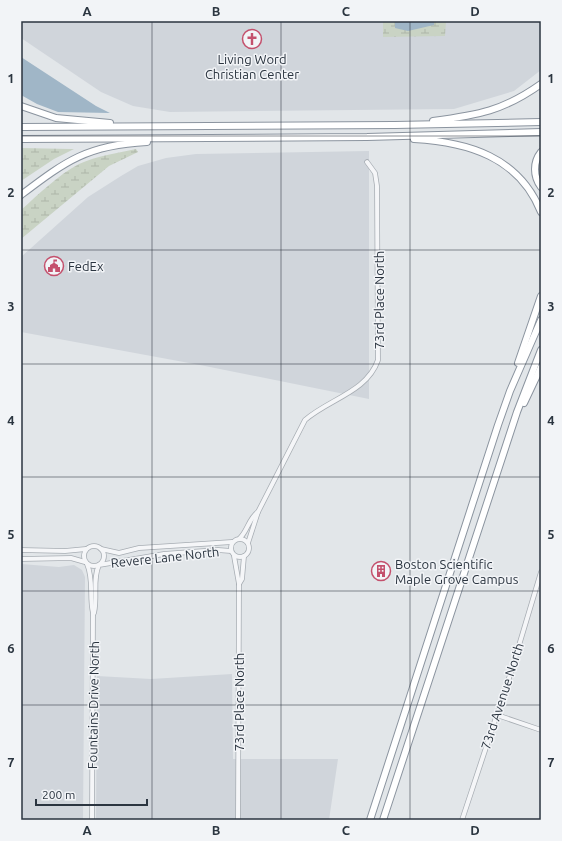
<svg xmlns="http://www.w3.org/2000/svg" width="562" height="841" viewBox="0 0 562 841" font-family="Ubuntu,sans-serif">
	<style>
		.built { fill: #d0d5db }
		.wetland { fill: url(#wetland-marsh) }
		.water { fill: #a0b6c7 }
		.lines { fill: none; stroke-linecap: round; stroke-linejoin: round }
		.minor-casing { stroke: #a7adb3; stroke-width: 5.5 }
		.highway-casing { stroke: #8b949f; stroke-width: 8 }
		.minor { stroke: #f5f6f8; stroke-width: 4 }
		.highway { stroke: #fff; stroke-width: 6 }
		.grid { fill: none; stroke: #2b3540; stroke-width: 1; stroke-opacity: 0.55 }
		.labels { text-anchor: middle; dominant-baseline: central; stroke-width: 3; stroke-linejoin: round; paint-order: stroke }
		.poi-label { font-size: 13px; fill: #2b3540; stroke: #f2f4f7; text-anchor: start }
		.street-label { font-size: 13px; fill: #2b3540; stroke: #f2f4f7 }
		.neatline { fill: none; stroke: #2b3540; stroke-width: 1.5 }
		.grid-label { font-size: 13px; text-anchor: middle; font-weight: bold; fill: #2b3540 }
	</style>
	<defs>
		<pattern id="wetland-marsh" width="20" height="14" patternUnits="userSpaceOnUse"><rect width="20" height="14" fill="#c9d3c4"/><path d="M1 5h8M5 5V1M11 12h8M15 12V8" fill="none" stroke="#adb6a9"/></pattern>
	</defs>
	<rect width="100%" height="100%" fill="#e2e6e9"/>
	<g class="built">
		<polygon points="21,21 541,21 541,70 514,91 454,109 170,112 133,106 101,92 21,38"/>
		<polygon points="369,151 369,399 200,365 21,332 21,257 88,197 121,176 138,166 166,158 196,154"/>
		<polygon points="21,564 59,567 74,565 82,570 85,577 83,820 21,820"/>
		<polygon points="232,674 233,759 338,759 329,820 96,820 97,676 151,679"/>
	</g>
	<g class="wetland">
		<polygon points="383,21 446,21 445,36 383,37"/>
		<polygon points="21,148 71,149 74,149 54,159 21,181"/>
		<path d="M136 149 138 152 109 166 21 239V210C39 194 58 175 79 164 97 156 117 153 136 149Z"/>
	</g>
	<g class="water">
		<polygon points="395,21 434,21 434,25 408,31 395,28"/>
		<polygon points="21,57 96,106 110,113 58,112 37,104 21,95"/>
	</g>
	<g class="lines">
		<defs>
			<g id="minor">
				<path d="M240 538C248 530 249 518 258 512"/>
				<circle cx="240" cy="548" r="9"/>
				<path d="M248 543 258 512 305 420C329 399 367 392 378 360L377 186 375 173 367 162"/>
				<circle cx="94" cy="556" r="10"/>
				<polyline points="101,549 119,553 139,548 232,542"/>
				<polyline points="21,550 65,551 86,549"/>
				<polyline points="234,556 239,584 238,820"/>
				<polyline points="21,559 71,558 85,562"/>
				<path d="M87 564C94 580 89 597 93 613L92 820"/>
				<polyline points="239,584 242,579 244,556"/>
				<path d="M94 613C98 597 92 579 99 565L164 554 218 550 231 551"/>
				<polyline points="497,715 541,730"/>
				<polyline points="462,820 511,672 541,572"/>
			</g>
			<g id="highway">
				<polyline points="21,106 56,118 110,123"/>
				<path d="M433 121C478 115 503 111 541 84"/>
				<polyline points="21,127 395,125 541,122"/>
				<polyline points="21,139 367,137 541,132"/>
				<path d="M414 139C468 142 519 157 541 212"/>
				<path d="M541 152C533 162 533 176 541 187"/>
				<path d="M21 195C66 161 87 145 147 142"/>
				<polyline points="518,363 541,296"/>
				<polyline points="524,403 541,367"/>
				<polyline points="370,820 498,425 510,391 541,320"/>
				<polyline points="383,820 517,412 541,350"/>
			</g>
		</defs>
		<use href="#minor" class="minor-casing"/>
		<use href="#highway" class="highway-casing"/>
		<use href="#minor" class="minor"/>
		<use href="#highway" class="highway"/>
	</g>
	<path class="grid" d="M152 21V820M281 21V820M410 21V820M21 136H541M21 250H541M21 364H541M21 477H541M21 591H541M21 705H541"/>
	<defs>
		<symbol id="church-ring" viewBox="-11 -11 22 22"><circle r="9.5" fill="#f2f4f7" stroke="#c4516d" stroke-width="1.5"/><path d="M-1.2-6h2.4v3.5h3.3v2.4h-3.3V6h-2.4V-.1h-3.3v-2.4h3.3Z" fill="#c4516d"/></symbol>
		<symbol id="civic-ring" viewBox="-11 -11 22 22"><circle r="9.5" fill="#f2f4f7" stroke="#c4516d" stroke-width="1.5"/><path d="M-.6-6.5H3V-4.5H.6V-3L4-1V1h2V6H-6V1h2V-1L-.6-3ZM-1.2 2.5V6h2.4V2.5Z" fill="#c4516d"/></symbol>
		<symbol id="building-ring" viewBox="-11 -11 22 22"><circle r="9.5" fill="#f2f4f7" stroke="#c4516d" stroke-width="1.5"/><path d="M-4-6H4V6H1V3H-1V6H-4ZM-2.5-4.3h1.7v1.8h-1.7ZM.8-4.3h1.7v1.8H.8ZM-2.5-1h1.7V.8h-1.7ZM.8-1h1.7V.8H.8Z" fill="#c4516d"/></symbol>
	</defs>
	<g fill-rule="evenodd">
		<use href="#church-ring" x="241" y="28" width="22" height="22"/>
		<use href="#civic-ring" x="43" y="255" width="22" height="22"/>
		<use href="#building-ring" x="370" y="560" width="22" height="22"/>
	</g>
	<g class="labels">
		<g class="poi-label">
			<text x="252" y="59" text-anchor="middle">Living Word<tspan x="252" dy="15">Christian Center</tspan></text>
			<text x="68" y="266">FedEx</text>
			<text x="395" y="564">Boston Scientific<tspan x="395" dy="15">Maple Grove Campus</tspan></text>
		</g>
		<g class="street-label">
			<text transform="translate(379 300) rotate(-90)">73rd Place North</text>
			<text transform="translate(165 557) rotate(-6)">Revere Lane North</text>
			<text transform="translate(502 696) rotate(-72)">73rd Avenue North</text>
			<text transform="translate(239 702) rotate(-90)">73rd Place North</text>
			<text transform="translate(93 705) rotate(-89)">Fountains Drive North</text>
		</g>
	</g>
	<rect width="562" height="841" fill="none" stroke="#f2f4f7" stroke-width="44"/>
	<path d="M36 799v6h111v-6" fill="none" stroke="#2b3540" stroke-width="2"/>
	<text x="42" y="799" font-size="12" fill="#2b3540" stroke="#f2f4f7" stroke-width="3" paint-order="stroke">200 m</text>
	<rect x="22" y="22" width="518" height="797" class="neatline"/>
	<g class="grid-label">
		<text x="87" y="16">A</text>
		<text x="216" y="16">B</text>
		<text x="346" y="16">C</text>
		<text x="475" y="16">D</text>
		<text x="11" y="83">1</text>
		<text x="551" y="83">1</text>
		<text x="11" y="197">2</text>
		<text x="551" y="197">2</text>
		<text x="11" y="311">3</text>
		<text x="551" y="311">3</text>
		<text x="11" y="425">4</text>
		<text x="551" y="425">4</text>
		<text x="11" y="539">5</text>
		<text x="551" y="539">5</text>
		<text x="11" y="653">6</text>
		<text x="551" y="653">6</text>
		<text x="11" y="767">7</text>
		<text x="551" y="767">7</text>
		<text x="87" y="835">A</text>
		<text x="216" y="835">B</text>
		<text x="346" y="835">C</text>
		<text x="475" y="835">D</text>
	</g>
</svg>
